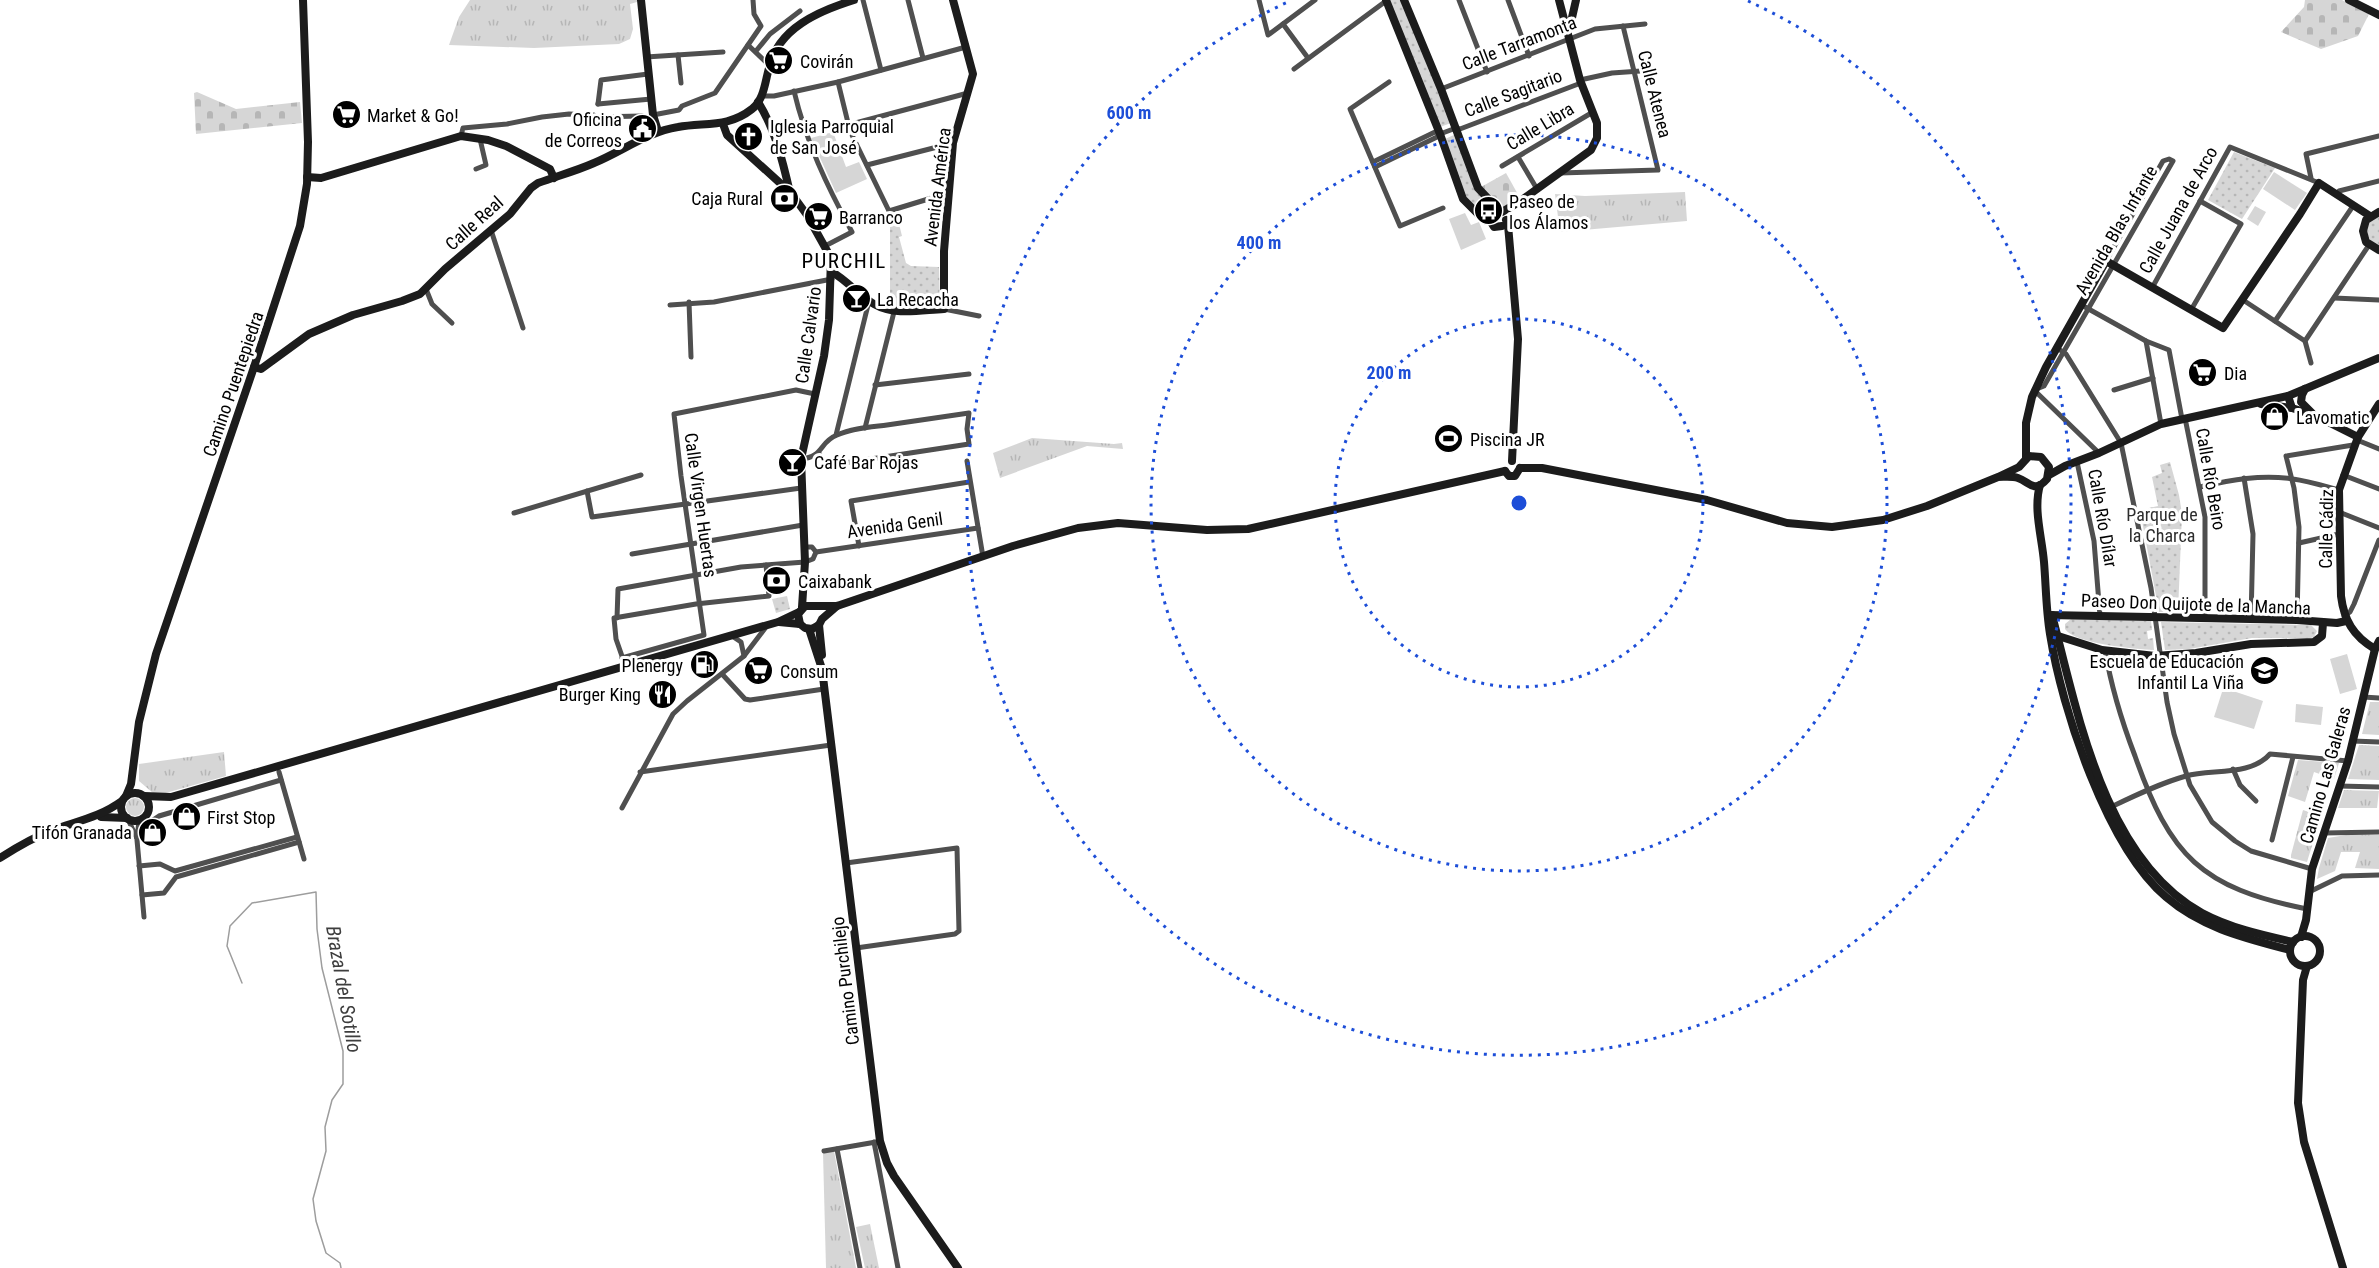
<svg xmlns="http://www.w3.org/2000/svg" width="2379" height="1268" viewBox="0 0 2379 1268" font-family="'Roboto Condensed',sans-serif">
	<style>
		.grass { fill: url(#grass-tufts) }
		.cemetery { fill: url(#cemetery-stones) }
		.park { fill: url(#park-dots) }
		.garden { fill: #d6d6d6 }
		.water { fill: url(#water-rules) }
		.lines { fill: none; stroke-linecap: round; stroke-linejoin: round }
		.stream { stroke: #9d9d9d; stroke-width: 1.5 }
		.street { stroke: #4f4f4f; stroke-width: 5 }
		.secondary { stroke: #1c1c1c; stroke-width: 8 }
		.ring { fill: none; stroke: #1d4ed8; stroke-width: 3; stroke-dasharray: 3 6 }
		.labels { text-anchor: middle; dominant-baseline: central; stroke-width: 6; stroke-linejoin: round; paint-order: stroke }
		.street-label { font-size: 18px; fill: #000; stroke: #fff }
		.poi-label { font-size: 18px; fill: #000; stroke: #fff; text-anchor: start }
		.park-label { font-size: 18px; fill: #2d2d2d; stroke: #fff }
		.water-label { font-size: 20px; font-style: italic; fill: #3e3e3e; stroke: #fff }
		.quarter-label { font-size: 21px; letter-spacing: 1.5px; fill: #000; stroke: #fff }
		.centre { fill: #1d4ed8; stroke: #fff; stroke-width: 3 }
		.ring-label { font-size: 18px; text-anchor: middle; font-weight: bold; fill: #1d4ed8; stroke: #fff; stroke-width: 6; stroke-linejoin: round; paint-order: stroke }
	</style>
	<defs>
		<pattern id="grass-tufts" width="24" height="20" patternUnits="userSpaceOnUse" patternTransform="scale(1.5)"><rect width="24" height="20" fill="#d6d6d6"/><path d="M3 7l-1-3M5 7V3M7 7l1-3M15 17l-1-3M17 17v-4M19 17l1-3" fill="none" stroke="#b6b6b6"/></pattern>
		<pattern id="cemetery-stones" width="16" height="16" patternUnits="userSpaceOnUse" patternTransform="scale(1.5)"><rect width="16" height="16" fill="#d6d6d6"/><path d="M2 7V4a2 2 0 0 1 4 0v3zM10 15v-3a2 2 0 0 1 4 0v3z" fill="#b6b6b6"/></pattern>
		<pattern id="park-dots" width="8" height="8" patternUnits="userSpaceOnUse" patternTransform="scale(1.5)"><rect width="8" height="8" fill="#d6d6d6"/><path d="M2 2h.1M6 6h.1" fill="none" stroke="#b6b6b6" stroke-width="1.8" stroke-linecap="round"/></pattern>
		<pattern id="water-rules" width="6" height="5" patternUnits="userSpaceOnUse" patternTransform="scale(1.5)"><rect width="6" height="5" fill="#9d9d9d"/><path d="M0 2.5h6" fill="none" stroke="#858585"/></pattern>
	</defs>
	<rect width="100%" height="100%" fill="#fff"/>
	<g class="grass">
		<polygon points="470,0 637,0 637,2 630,4 633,29 630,39 619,44 534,48 449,45 459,17"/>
		<polygon points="1685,192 1687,221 1560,232 1555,194 1585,196"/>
		<polygon points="1032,438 1114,444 1122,443 1123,449 1087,446 1000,478 993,453"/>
		<polygon points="2370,702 2379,702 2379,735 2362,734"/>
		<polygon points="2359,745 2379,746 2379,780 2348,779"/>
		<polygon points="224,752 226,776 162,794 153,793 139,781 139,764"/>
		<polygon points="2298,760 2339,763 2334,779 2314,772 2305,802 2288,796"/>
		<polygon points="2344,790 2379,791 2377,808 2338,808"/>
		<circle cx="135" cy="807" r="9"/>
		<polygon points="2303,810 2321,816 2307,862 2291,858 2291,855"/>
		<polygon points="2352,834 2379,835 2379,869 2355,868 2360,852 2341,852 2335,871 2317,879 2319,868 2328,838"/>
		<polygon points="834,1151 856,1268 826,1268 823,1153"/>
		<polygon points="870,1224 879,1268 865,1268 856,1227"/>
	</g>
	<g class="cemetery">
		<polygon points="2305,0 2342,0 2369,14 2358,36 2321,49 2281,32 2304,7"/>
		<polygon points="197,92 236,109 300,102 302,123 196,134 194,93"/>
		<polygon points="1506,173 1520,198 1502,208 1481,187"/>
	</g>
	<g class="park">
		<polygon points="1388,0 1402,0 1451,123 1440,127"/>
		<path d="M1456 134 1477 190 1491 204V209L1486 215C1459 206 1453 162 1445 139Z"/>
		<polygon points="2234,152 2275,168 2242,219 2208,200"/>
		<polygon points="896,212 902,236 899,237 906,263 911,266 939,267 940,305 890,308 890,214"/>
		<path d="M2379 216V246C2369 241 2365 235 2368 223Z"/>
		<polygon points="2170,462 2179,495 2182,514 2178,612 2159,612 2140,510 2158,506 2152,477 2162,473 2160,465"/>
		<polygon points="787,596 790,609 776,613 772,599"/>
		<path d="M2071 619 2151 621 2152 630 2147 631 2148 639 2153 638 2154 650C2136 649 2075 644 2065 629V624Z"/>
		<polygon points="2161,622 2311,625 2317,631 2314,637 2311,638 2252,638 2189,649 2165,650"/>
	</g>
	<g class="garden">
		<polygon points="833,132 846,167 859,162 867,179 836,193 811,138"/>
		<polygon points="2274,172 2307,193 2295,210 2263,189"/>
		<polygon points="2255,206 2266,212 2258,226 2247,219"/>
		<polygon points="1465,213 1471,225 1479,222 1486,239 1461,250 1449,219"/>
		<polygon points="2347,654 2357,689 2340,694 2330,659"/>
		<polygon points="2233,691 2263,701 2254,729 2214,717 2222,692"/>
		<polygon points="2296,704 2323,707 2321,725 2295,722"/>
	</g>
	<polygon class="water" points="1453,427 1456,449 1445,451 1441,429"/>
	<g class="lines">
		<polyline class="stream" points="242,983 227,946 230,926 252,903 316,892 317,929 322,968 343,1051 343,1084 332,1100 325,1127 326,1151 313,1199 316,1221 326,1253 340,1263 341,1268"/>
		<g class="street">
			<polyline points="863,0 881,70"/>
			<polyline points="908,0 923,58"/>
			<polyline points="1259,0 1268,35 1315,0"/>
			<polyline points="1459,0 1487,72"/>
			<polyline points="1508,0 1529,56"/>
			<polyline points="1283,24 1308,58"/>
			<polyline points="748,45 769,65"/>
			<polyline points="756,51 770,34 800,11"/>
			<polyline points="678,55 681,83"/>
			<polyline points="646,57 723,52"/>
			<polyline points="1294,69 1386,1"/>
			<polyline points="1580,80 1612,73 1655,70"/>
			<polyline points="838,82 850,131 889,211 948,193"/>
			<polyline points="1389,82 1350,109 1400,226 1443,208"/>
			<polyline points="1441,89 1595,29 1645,24"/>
			<path d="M794 91C806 142 827 186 852 232L825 246"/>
			<polyline points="762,96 774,96 838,82 966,47"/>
			<polyline points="598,104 601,80 648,74"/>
			<polyline points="598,104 651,99"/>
			<polyline points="653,115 679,110 682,106 715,93 761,26 754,14 753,0"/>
			<polyline points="848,125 968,93"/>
			<polyline points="461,136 463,128 507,124 542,117 569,114 594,115 594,117 642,116"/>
			<polyline points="1518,157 1537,189"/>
			<polyline points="1373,162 1435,132 1440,134"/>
			<polyline points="867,165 953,143"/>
			<polyline points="1502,166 1593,112"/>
			<polyline points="1375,167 1437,137 1440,134 1456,128 1460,129 1581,83"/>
			<polyline points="476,169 486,165 480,139"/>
			<polyline points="1560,173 1658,170 1623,26"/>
			<polyline points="2311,178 2306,154 2379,136"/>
			<polyline points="2337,195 2339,191 2379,181"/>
			<polyline points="491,230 523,328"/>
			<polyline points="2152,288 2230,147 2319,183"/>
			<polyline points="426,289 432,304 452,323"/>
			<polyline points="2334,298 2379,300"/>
			<polyline points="2243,300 2305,341 2311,363"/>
			<polyline points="689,302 691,357"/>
			<polyline points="670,305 714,302 832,279"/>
			<polyline points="2085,307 2146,341 2169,350 2182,419"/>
			<polyline points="944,309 979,316"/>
			<polyline points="2191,310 2241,224 2200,201"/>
			<polyline points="2275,321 2353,206"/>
			<polyline points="2146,341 2161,424"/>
			<polyline points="2305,341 2369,245"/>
			<polyline points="2057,348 2066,354 2121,443 2151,588 2167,702 2174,734 2190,785 2212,822 2235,841 2251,851 2312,869"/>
			<polyline points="875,385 969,374"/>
			<polyline points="2114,390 2153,378"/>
			<polyline points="2185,418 2205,517 2205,618"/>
			<polyline points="865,428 894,312"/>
			<polyline points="836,435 869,301"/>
			<polyline points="2357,440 2379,449"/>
			<polyline points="2099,453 2034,390 2044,386 2173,161 2169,159 2163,161 2106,261"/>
			<path d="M801 459C824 457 819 442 837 435 852 428 871 427 887 425 914 421 942 417 969 413L967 429 969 444 825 466 819 453"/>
			<polyline points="967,461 983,557"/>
			<polyline points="2077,462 2094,541 2100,616"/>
			<polyline points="2343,475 2379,489"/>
			<polyline points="2244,478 2253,534 2251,620"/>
			<path d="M2200 487C2231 480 2261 474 2293 479 2308 481 2324 486 2339 490"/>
			<polyline points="587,491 592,517 801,488"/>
			<polyline points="2339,512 2379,528"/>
			<polyline points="514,513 641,475"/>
			<polyline points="2299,543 2339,534"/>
			<polyline points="859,546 851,501 969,482"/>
			<polyline points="805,547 812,547 816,552 978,528"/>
			<polyline points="632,554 803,525"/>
			<polyline points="2344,616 2350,612 2354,604 2379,540"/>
			<polyline points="617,618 618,589 741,567 805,562 813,559 816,552"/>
			<polyline points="2297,620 2299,527 2294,488 2286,456 2353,445"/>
			<polyline points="732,636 741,642 744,656"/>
			<path d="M2105 650C2111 686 2122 722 2135 756 2170 856 2201 888 2307 909"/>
			<polyline points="622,658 704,635 681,476 674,414 796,390 815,394"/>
			<polyline points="623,659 616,639 614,618 696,604 769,596 766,565"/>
			<polyline points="722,674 745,699 750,700 824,689"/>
			<polyline points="2363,697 2379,698"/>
			<polyline points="2352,741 2379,742"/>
			<polyline points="2233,769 2240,785 2256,801"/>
			<polyline points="279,772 304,859"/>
			<polyline points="640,772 831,745"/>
			<polyline points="2339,786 2379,787"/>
			<path d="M2113 806C2136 795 2161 783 2186 776 2212 769 2251 776 2270 754L2348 761"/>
			<polyline points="622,808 673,714 687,701 744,656 766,627"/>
			<polyline points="128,819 136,837"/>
			<polyline points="139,820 137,840 144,917"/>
			<polyline points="138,830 159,816 281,780"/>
			<polyline points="2324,833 2379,832"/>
			<polyline points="2272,840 2293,757"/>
			<polyline points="846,863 957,848 959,931 955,934 856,948"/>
			<polyline points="139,866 160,864 175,871 297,837"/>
			<polyline points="2309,892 2342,876 2379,875"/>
			<polyline points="142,895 164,893 176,877 299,842"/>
			<polyline points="874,1142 898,1268"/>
			<polyline points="837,1149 860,1268"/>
			<polyline points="824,1151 876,1142"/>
		</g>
		<g class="secondary">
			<polyline points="641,0 653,115 658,131"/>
			<polyline points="1386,0 1440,134 1463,199 1478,214 1489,219"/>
			<polyline points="1404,0 1441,89 1478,188 1495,206 1497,210"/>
			<polyline points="2349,0 2379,15"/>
			<polyline points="1566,26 1571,22 1576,0"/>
			<path d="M758 102C775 129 783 162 790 193"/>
			<polyline points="723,124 727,135 791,193 807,215 831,258 829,320 824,356 801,459 805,562 802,607"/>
			<polyline points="307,177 321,178 461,136 488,140 506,146 550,169 554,178"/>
			<polyline points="1502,212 1519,202 1591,150 1597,138 1597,123 1580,80 1559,0"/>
			<polyline points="2379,212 2366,220 2363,231 2366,242 2379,250"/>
			<polyline points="1489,219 1494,227 1502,226"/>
			<polyline points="1506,220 1508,225 1518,339 1512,461"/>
			<path d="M832 272C848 281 860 297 874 304 895 316 921 310 944 309V251L953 143 973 74 953 0"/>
			<path d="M254 367 261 369 309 334 353 315 402 301 420 294 445 269 510 214 531 188 538 183C557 176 576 171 594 163 623 151 647 132 678 127 705 122 728 128 752 109 764 100 765 82 769 68 778 28 819 11 854 0"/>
			<polyline points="2305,389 2302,395 2301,402 2312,413"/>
			<polyline points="2288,396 2292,408 2316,416 2358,437"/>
			<polyline points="2261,404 2292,408"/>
			<polyline points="2026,458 2026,423 2032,397 2046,367 2106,261 2223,328 2300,214 2319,183 2370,216"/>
			<path d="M1520 468H1542L1707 500 1787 523 1832 527 1883 520 1927 506 1998 477 2019 467 2029 456 2041 457 2049 467 2047 479C2034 494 2030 482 2018 478 2012 476 2005 477 1998 477"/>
			<polyline points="1505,471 1509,476 1515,476 1520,468"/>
			<polyline points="2049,475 2065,466 2099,453 2161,424 2288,396 2379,358"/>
			<path d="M2040 485C2033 509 2042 537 2044 562 2046 586 2046 610 2050 634 2062 710 2107 847 2166 897 2202 928 2245 938 2290 950"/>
			<polyline points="2048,615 2297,620 2337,623 2346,621"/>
			<path d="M2052 615C2078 714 2104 859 2202 913 2230 928 2262 935 2293 942"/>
			<polyline points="779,622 800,624 805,628 812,629 819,625 822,619 837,606"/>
			<polyline points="800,624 798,614 805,606 837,606 1013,546 1078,528 1118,523 1207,530 1248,529 1505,471"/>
			<polyline points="819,625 822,655"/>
			<polyline points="809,629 822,669 880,1141 887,1163 894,1176 958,1268"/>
			<polyline points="2055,635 2102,650 2155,656 2196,653 2251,644 2314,642 2322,636 2323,623"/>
			<path d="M2375 649C2353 636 2344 620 2341 596L2339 490 2358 437 2379 404"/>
			<circle cx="135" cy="807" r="14"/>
			<polyline points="126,796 131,784 139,722 156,654 254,367 300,226 307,184 308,142 303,0"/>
			<polyline points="144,796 171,797 778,622 799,612"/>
			<polyline points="101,817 127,818"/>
			<path d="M0 858C17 847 34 837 53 830 78 821 100 817 122 801"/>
			<circle cx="2305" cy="951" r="15"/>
			<polyline points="2301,937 2306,920 2312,869 2348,761 2375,649 2379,641"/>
			<polyline points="2307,966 2303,980 2298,1103 2304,1142 2343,1268"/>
		</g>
	</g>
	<g class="ring">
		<circle cx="1519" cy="503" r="184"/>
		<circle cx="1519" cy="503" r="368"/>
		<path d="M1748 1A552 552 0 1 1 1290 1"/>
	</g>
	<defs>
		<symbol id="supermarket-disc" viewBox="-11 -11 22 22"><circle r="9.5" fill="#000" stroke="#fff"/><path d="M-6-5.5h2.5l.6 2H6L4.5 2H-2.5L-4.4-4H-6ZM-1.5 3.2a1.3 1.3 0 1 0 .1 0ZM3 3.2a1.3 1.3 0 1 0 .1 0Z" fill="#fff"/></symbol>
		<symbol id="civic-disc" viewBox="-11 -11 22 22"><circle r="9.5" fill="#000" stroke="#fff"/><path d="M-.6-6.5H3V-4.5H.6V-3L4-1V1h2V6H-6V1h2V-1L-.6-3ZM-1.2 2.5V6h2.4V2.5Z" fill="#fff"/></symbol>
		<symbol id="church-disc" viewBox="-11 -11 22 22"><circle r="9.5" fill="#000" stroke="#fff"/><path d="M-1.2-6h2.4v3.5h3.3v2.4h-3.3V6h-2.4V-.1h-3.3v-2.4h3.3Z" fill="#fff"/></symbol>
		<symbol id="bank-disc" viewBox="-11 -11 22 22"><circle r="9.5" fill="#000" stroke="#fff"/><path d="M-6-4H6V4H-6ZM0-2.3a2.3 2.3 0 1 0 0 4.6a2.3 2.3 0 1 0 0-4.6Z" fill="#fff"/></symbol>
		<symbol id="bus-disc" viewBox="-11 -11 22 22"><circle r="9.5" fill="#000" stroke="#fff"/><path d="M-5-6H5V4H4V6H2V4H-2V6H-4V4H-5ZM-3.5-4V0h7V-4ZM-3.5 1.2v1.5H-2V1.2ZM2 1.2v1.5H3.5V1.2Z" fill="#fff"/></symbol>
		<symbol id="bar-disc" viewBox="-11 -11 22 22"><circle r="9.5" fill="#000" stroke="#fff"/><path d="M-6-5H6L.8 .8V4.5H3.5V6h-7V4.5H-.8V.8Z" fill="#fff"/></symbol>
		<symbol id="shop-disc" viewBox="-11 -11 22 22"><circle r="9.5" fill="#000" stroke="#fff"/><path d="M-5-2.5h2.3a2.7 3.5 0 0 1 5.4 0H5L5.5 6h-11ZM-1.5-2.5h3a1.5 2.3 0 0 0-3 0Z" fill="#fff"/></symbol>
		<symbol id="stadium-disc" viewBox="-11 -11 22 22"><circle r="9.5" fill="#000" stroke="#fff"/><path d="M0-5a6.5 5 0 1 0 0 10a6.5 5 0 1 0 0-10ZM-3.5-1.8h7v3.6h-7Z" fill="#fff"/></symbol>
		<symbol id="fuel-disc" viewBox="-11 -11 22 22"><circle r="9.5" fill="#000" stroke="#fff"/><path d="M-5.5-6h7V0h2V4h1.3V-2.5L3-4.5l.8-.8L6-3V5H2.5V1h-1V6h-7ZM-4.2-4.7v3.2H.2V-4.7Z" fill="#fff"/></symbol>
		<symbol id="school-disc" viewBox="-11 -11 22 22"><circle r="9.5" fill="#000" stroke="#fff"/><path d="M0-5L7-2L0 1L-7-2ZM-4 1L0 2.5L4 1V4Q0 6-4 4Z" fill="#fff"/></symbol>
		<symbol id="restaurant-disc" viewBox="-11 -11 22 22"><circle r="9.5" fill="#000" stroke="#fff"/><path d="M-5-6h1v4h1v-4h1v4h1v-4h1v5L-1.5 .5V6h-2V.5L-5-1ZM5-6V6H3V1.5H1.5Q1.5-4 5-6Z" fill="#fff"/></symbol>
	</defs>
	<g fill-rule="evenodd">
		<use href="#supermarket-disc" x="762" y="44" width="33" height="33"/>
		<use href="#supermarket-disc" x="330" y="98" width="33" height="33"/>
		<use href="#civic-disc" x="626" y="112" width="33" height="33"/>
		<use href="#church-disc" x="732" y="120" width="33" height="33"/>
		<use href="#bank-disc" x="768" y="182" width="33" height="33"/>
		<use href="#bus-disc" x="1472" y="194" width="33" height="33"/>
		<use href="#supermarket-disc" x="802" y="200" width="33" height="33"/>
		<use href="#bar-disc" x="840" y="282" width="33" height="33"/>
		<use href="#supermarket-disc" x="2186" y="356" width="33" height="33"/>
		<use href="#shop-disc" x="2258" y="400" width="33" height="33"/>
		<use href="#stadium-disc" x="1432" y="422" width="33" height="33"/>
		<use href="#bar-disc" x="776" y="446" width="33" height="33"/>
		<use href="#bank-disc" x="760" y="564" width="33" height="33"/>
		<use href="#fuel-disc" x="688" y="648" width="33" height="33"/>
		<use href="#supermarket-disc" x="742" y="654" width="33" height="33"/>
		<use href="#school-disc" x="2248" y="654" width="33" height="33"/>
		<use href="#restaurant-disc" x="646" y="678" width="33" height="33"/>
		<use href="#shop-disc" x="170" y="800" width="33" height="33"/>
		<use href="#shop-disc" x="136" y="816" width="33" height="33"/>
	</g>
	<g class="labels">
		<g class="street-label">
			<text transform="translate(1519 43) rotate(-21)">Calle Tarramonta</text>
			<text transform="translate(1513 93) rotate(-21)">Calle Sagitario</text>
			<text transform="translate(1655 94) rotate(76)">Calle Atenea</text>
			<text transform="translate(1540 126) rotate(-31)">Calle Libra</text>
			<text transform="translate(937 187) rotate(-83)">Avenida América</text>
			<text transform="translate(2178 210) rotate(-61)">Calle Juana de Arco</text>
			<text transform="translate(474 223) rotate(-42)">Calle Real</text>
			<text transform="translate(2116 230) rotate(-60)">Avenida Blas Infante</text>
			<text transform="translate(808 335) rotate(-82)">Calle Calvario</text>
			<text transform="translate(233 384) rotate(-71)">Camino Puentepiedra</text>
			<text transform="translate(2211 479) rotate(80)">Calle Río Beiro</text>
			<text transform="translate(701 505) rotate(82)">Calle Virgen Huertas</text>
			<text transform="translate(2103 518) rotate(80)">Calle Río Dílar</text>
			<text transform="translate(895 525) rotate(-8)">Avenida Genil</text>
			<text transform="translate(2326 529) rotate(-89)">Calle Cádiz</text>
			<text transform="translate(2196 604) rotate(2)">Paseo Don Quijote de la Mancha</text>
			<text transform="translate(2325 775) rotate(-74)">Camino Las Galeras</text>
			<text transform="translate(845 981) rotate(-97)">Camino Purchilejo</text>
		</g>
		<g class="poi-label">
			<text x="800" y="61">Covirán</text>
			<text x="367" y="115">Market &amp; Go!</text>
			<text x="622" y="119" text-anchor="end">Oficina<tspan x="622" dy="21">de Correos</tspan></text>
			<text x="770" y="126">Iglesia Parroquial<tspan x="770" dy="21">de San José</tspan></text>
			<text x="763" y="198" text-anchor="end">Caja Rural</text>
			<text x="1509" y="201">Paseo de<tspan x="1509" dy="21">los Álamos</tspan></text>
			<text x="839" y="217">Barranco</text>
			<text x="877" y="299">La Recacha</text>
			<text x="2224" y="373">Dia</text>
			<text x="2296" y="417">Lavomatic</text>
			<text x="1470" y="439">Piscina JR</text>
			<text x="814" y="462">Café Bar Rojas</text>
			<text x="798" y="581">Caixabank</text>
			<text x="2244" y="661" text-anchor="end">Escuela de Educación<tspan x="2244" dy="21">Infantil La Viña</tspan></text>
			<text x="683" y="665" text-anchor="end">Plenergy</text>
			<text x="780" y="671">Consum</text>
			<text x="641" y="694" text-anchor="end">Burger King</text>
			<text x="207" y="817">First Stop</text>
			<text x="132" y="832" text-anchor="end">Tifón Granada</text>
		</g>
		<g class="park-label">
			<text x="2162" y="514">Parque de<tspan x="2162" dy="21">la Charca</tspan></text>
		</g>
		<g class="water-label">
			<text transform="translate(344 989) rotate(80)">Brazal del Sotillo</text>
		</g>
		<g class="quarter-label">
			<text x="844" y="261">PURCHIL</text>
		</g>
	</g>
	<circle cx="1519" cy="503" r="9" class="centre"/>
	<g class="ring-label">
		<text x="1129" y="119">600 m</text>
		<text x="1259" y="249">400 m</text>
		<text x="1389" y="379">200 m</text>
	</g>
</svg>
